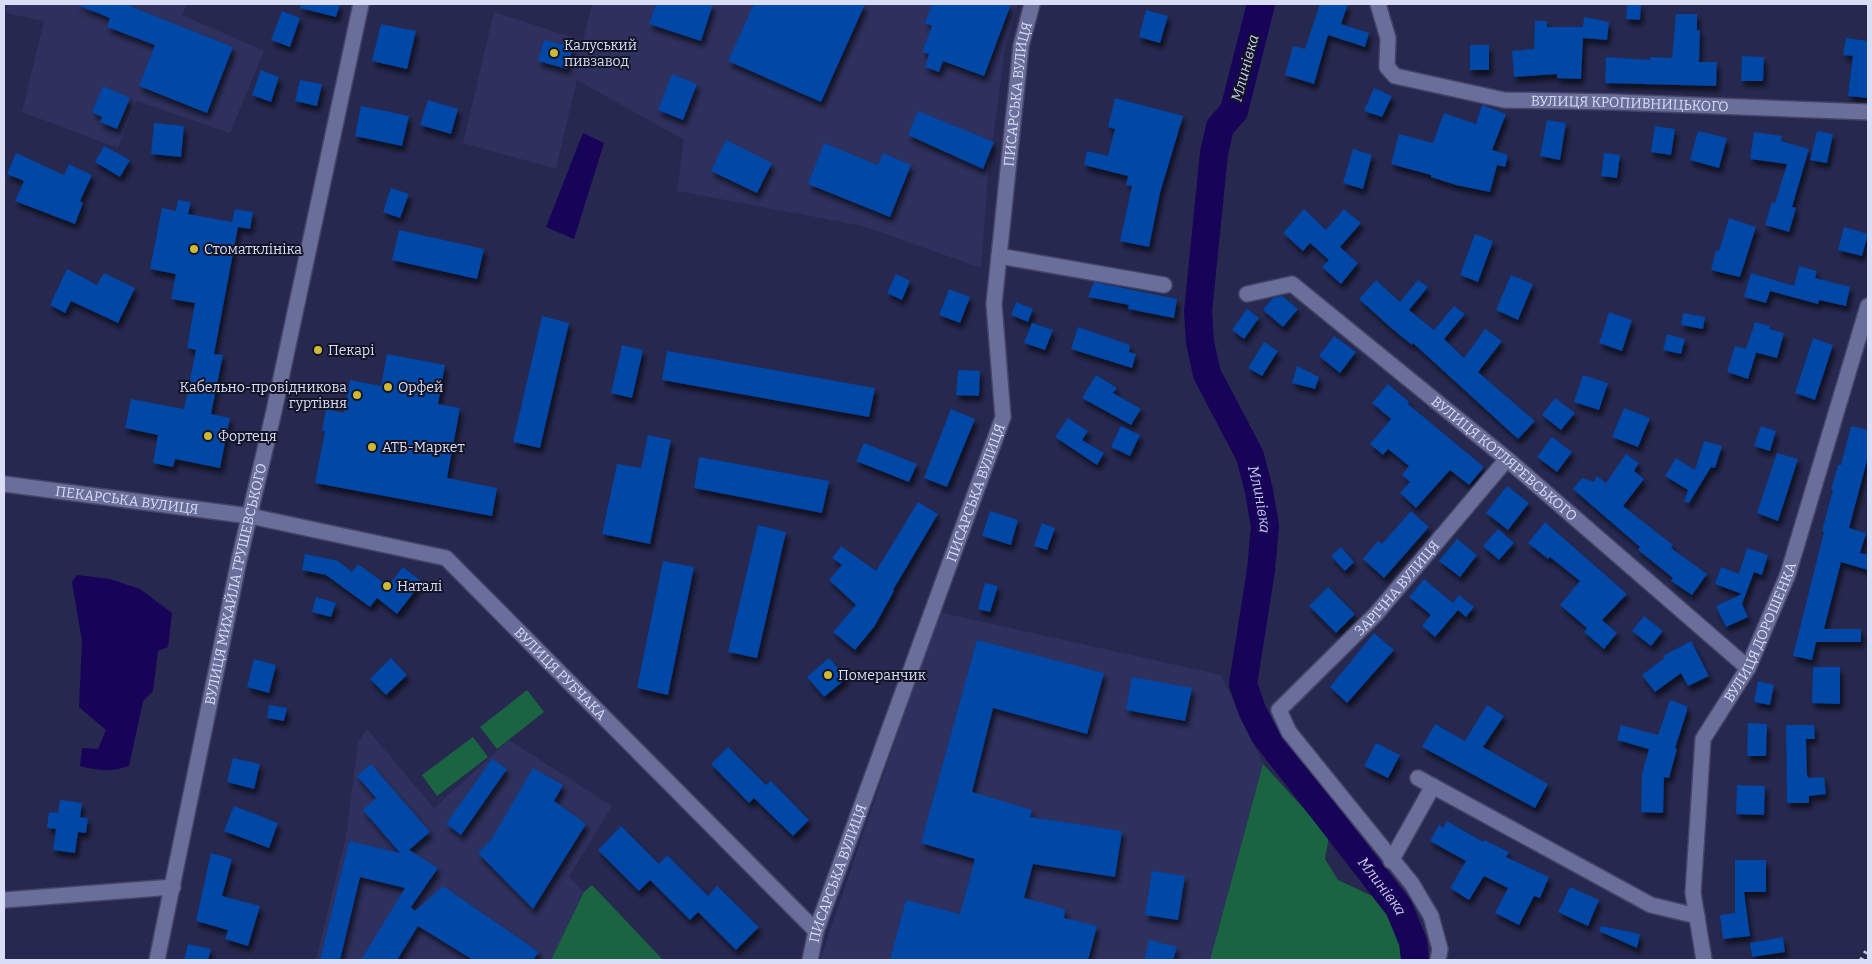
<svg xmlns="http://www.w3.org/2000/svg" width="1872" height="964" viewBox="0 0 1872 964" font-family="Bitter,serif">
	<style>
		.built { fill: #2e305d }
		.green { fill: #1a6442 }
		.water { fill: #170358 }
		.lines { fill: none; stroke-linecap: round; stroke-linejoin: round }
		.river { stroke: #170358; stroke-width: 28 }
		.building { fill: #0046a6; filter: url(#shadow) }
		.street-casing { stroke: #444566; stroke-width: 18 }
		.secondary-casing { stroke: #444566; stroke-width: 18 }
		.street { stroke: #696e9b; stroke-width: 15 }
		.secondary { stroke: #696e9b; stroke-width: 15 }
		.rail { stroke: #bfc3de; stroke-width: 4; stroke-dasharray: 2.5 5; stroke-linecap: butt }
		.poi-dot { fill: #ceb837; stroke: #121325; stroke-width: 2 }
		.labels { text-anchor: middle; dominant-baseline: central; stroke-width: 4; stroke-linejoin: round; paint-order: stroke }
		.poi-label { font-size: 14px; fill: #d9ddf6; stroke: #121325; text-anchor: start }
		.street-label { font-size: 14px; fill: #d9ddf6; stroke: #121325 }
		.water-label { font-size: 15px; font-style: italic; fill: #c8cce9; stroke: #121325 }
	</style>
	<defs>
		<filter id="shadow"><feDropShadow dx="3" dy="5.5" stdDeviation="2.5" flood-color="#0009"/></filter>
	</defs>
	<rect width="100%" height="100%" fill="#26284f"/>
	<g class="built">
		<polygon points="7,4 187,4 182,15 264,51 230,133 137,101 118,148 22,112 44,21 6,13"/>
		<polygon points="592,4 1018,4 1005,48 988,177 981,268 863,226 677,191 684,140 577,80 556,169 463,143 494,12 583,41"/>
		<polygon points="939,612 1221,675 1263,764 1210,960 820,960"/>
		<polygon points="367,729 434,808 509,740 612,806 569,877 584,892 551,960 316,960 346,836 358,742"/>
	</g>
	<g class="green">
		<polygon points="527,690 544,712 497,749 480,727"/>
		<polygon points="473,737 488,757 437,796 422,775"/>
		<polygon points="1263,764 1329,836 1325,859 1338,880 1383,901 1399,925 1403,952 1401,960 1210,960"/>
		<polygon points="592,885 663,960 551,960 584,892"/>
	</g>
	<g class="water">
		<polygon points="583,133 604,143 574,239 546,227"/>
		<path d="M77 575 110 579 140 589 172 613 168 647 158 651 153 691 143 701 129 766C111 772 98 771 80 766L82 748 98 749 106 730 79 707 82 641 72 582Z"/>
	</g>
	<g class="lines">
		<path class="river" id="s1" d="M1261 4 1234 111 1220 127 1214 153 1198 312 1200 342 1207 374 1250 456 1259 491 1265 526 1261 570 1243 684 1252 710 1264 734 1399 908 1413 942 1415 960"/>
	</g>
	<g class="building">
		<polygon points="75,4 133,4 132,7 233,47 207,113 139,86 155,45 107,27 110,18"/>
		<polygon points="301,4 340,4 336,17 300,8"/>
		<polygon points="656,4 713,4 701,41 649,24"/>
		<polygon points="754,4 865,4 821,102 728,61"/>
		<polygon points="932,4 1011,4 984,76 943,61 939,72 925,67 929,54 922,52 932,26 925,23"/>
		<polygon points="1320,4 1348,4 1341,24 1369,33 1365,47 1328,35 1314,84 1285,75 1293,46 1305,49"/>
		<polygon points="1627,4 1641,4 1640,20 1626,19"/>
		<polygon points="1146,10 1168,16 1160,43 1139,37"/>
		<polygon points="282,11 300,18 290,47 271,40"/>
		<polygon points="1676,14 1697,14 1697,30 1700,30 1699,62 1717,62 1716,86 1605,83 1606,57 1650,60 1650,57 1672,58"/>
		<polygon points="1584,17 1609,22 1607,40 1583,38 1581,79 1557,78 1557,74 1514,77 1512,51 1534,49 1535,21 1547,21 1547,27 1583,27"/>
		<polygon points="381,24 416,31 407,69 372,61"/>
		<polygon points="1846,38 1868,41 1868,98 1848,96 1853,56 1843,55"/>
		<polygon points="544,40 573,47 567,69 538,61"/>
		<rect x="1470" y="45" width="19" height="25"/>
		<polygon points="1742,56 1764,57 1763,81 1741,81"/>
		<polygon points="261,70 279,77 271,102 252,95"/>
		<polygon points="672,74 697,84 683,120 658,110"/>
		<polygon points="300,80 322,84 317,106 295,101"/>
		<polygon points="103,86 130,98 117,129 100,122 102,117 92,112"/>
		<polygon points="1374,88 1392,96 1382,117 1364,111"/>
		<polygon points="1115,98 1183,116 1160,193 1149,247 1120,241 1132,186 1126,185 1128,176 1084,165 1087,151 1108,156 1115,129 1108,127"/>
		<polygon points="428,100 458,109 451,134 420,125"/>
		<polygon points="1482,105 1506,114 1492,150 1508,155 1505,167 1497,165 1490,192 1456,185 1431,177 1431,175 1391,164 1399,134 1433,143 1444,113 1476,124"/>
		<polygon points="361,106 409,116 402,146 355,136"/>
		<polygon points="918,111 994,142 983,169 908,135"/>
		<polygon points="1547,120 1566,123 1560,160 1540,156"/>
		<polygon points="154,123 184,126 181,157 151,154"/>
		<polygon points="1655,126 1675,129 1671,155 1651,152"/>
		<polygon points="1698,131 1727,138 1719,168 1690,160"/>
		<polygon points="1817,131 1833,134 1827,163 1810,160"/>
		<polygon points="1754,132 1782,136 1781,141 1809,149 1792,207 1796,208 1789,232 1765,225 1772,202 1775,203 1787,164 1750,159"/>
		<polygon points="726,140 772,163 757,193 711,171"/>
		<polygon points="824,143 878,165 883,153 911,165 890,217 808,184"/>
		<polygon points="104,146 130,160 120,177 95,162"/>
		<polygon points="1353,149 1372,155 1363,189 1343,183"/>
		<polygon points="16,153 64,175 69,164 92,175 80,201 83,203 75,224 15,201 24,181 7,174"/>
		<polygon points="1604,153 1620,155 1617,178 1601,176"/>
		<polygon points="391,188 409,194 400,218 383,212"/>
		<polygon points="178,200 191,202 188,214 232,222 235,209 253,212 250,229 238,227 214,354 223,355 211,414 230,418 220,468 175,459 173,467 153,463 158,435 125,428 131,399 184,409 196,350 187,348 195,303 171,299 176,274 150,269 162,208 176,211"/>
		<polygon points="1304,209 1326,230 1344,209 1361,223 1340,247 1358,263 1341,284 1322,267 1329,260 1310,243 1303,251 1283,233"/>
		<polygon points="1729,218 1756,227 1740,277 1711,270 1716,250 1719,251"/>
		<polygon points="1844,227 1868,234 1862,256 1838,250"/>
		<polygon points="399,230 484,249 477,279 392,260"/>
		<polygon points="1475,234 1493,241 1478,282 1460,275"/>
		<polygon points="1799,266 1817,271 1815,278 1850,287 1846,306 1819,300 1818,304 1770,291 1766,303 1744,297 1751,273 1794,286"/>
		<polygon points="67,269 97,285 104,273 135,288 118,323 71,301 65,313 50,305"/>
		<polygon points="896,274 910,281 902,300 887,293"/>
		<polygon points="1511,275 1533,284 1518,320 1496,310"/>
		<polygon points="1376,280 1400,302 1418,280 1428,287 1409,310 1434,330 1454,306 1465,314 1444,339 1464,358 1485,329 1502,341 1478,372 1535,421 1518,439 1413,343 1412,345 1390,327 1359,299"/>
		<polygon points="1094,282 1177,299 1174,318 1128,309 1129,305 1088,297"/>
		<polygon points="949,289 970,297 960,323 939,315"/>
		<polygon points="1282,296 1298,309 1283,327 1263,310 1273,298"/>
		<polygon points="1016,302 1033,309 1028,322 1011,315"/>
		<polygon points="1247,309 1259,318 1244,339 1232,330"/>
		<polygon points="1609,312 1632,320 1622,351 1599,343"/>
		<polygon points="1683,313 1705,317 1703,329 1681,325"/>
		<polygon points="542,316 569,323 540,448 513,442"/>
		<polygon points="1755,322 1770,326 1769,329 1784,333 1777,358 1754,352 1756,353 1748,379 1727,372 1735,346 1746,349"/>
		<polygon points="1032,323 1053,330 1045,350 1024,343"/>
		<polygon points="1078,327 1130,345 1129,352 1136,354 1132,368 1071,349"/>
		<polygon points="1667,334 1685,339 1681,354 1663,350"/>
		<polygon points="1334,336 1356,352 1340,373 1319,356"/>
		<polygon points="1813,338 1833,345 1815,400 1795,393"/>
		<polygon points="1264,342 1278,351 1262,376 1248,368"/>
		<polygon points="622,345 643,350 632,398 611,393"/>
		<polygon points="667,351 875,388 869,417 662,380"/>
		<polygon points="387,354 445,365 438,404 460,408 447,478 497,488 492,516 315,483 325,431 322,431 326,409 344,413 350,380 381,386"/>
		<polygon points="1297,366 1319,377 1315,389 1292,383"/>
		<polygon points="958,370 980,371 979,396 956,395"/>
		<polygon points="1096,375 1117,388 1113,393 1141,409 1131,425 1082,398"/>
		<polygon points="1583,375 1608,383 1599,410 1574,402"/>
		<polygon points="1388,384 1409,402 1408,404 1484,467 1469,485 1450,470 1416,508 1400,493 1410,482 1402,475 1409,466 1388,449 1383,455 1370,444 1391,419 1372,403"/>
		<polygon points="1555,398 1575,413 1561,430 1542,415"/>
		<polygon points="1624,408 1650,418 1638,447 1612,437"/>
		<polygon points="951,409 975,419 947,487 924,478"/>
		<polygon points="1068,418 1088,431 1082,440 1104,453 1097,465 1055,437"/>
		<polygon points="1121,426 1140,435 1130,456 1111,447"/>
		<polygon points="1761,426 1776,431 1770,451 1754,446"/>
		<polygon points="1851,426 1868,430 1868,457 1849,528 1866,533 1860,553 1868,555 1868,570 1841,562 1824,629 1861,629 1861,642 1816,642 1812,660 1793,656 1824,532 1822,531 1833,490 1831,490 1838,465 1841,465"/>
		<polygon points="648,435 671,440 650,544 602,534 617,464 641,468"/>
		<polygon points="1552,437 1572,452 1557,472 1537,457"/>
		<polygon points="1704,441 1722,446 1715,468 1711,467 1689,503 1684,502 1688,490 1665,476 1676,458 1695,470"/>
		<polygon points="864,443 917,464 909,482 856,461"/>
		<polygon points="1777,453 1798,459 1778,521 1757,513"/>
		<polygon points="1626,454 1639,463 1634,471 1644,479 1623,506 1673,545 1671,548 1707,574 1692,595 1671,581 1673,578 1638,550 1640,547 1573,489 1582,478 1594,482 1597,476 1606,483"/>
		<polygon points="699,457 829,481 822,513 694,488"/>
		<polygon points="1507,486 1529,503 1508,530 1486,513"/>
		<polygon points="918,502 938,514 893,590 894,591 874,627 855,650 833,632 856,605 829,580 842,565 832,558 841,546 876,571"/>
		<polygon points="990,511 1018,520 1011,545 982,536"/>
		<polygon points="1411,511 1429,527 1384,578 1363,559 1378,541 1382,544"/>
		<polygon points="1545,522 1627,594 1602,620 1617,633 1604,649 1584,632 1587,628 1560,605 1580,581 1550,557 1548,559 1528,543"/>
		<polygon points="1042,523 1055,528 1047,550 1034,546"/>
		<polygon points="758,525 786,532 757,658 728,652"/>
		<polygon points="1498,529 1514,543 1499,560 1483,546"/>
		<polygon points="1457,539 1477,555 1460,577 1439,561"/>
		<polygon points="1341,547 1354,562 1345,571 1331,556"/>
		<polygon points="1747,548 1768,555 1762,575 1754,572 1742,604 1748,617 1726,627 1716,606 1742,594 1715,584 1721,567 1739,574"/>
		<polygon points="305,554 338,561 352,572 358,564 388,586 403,567 422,582 397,614 377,598 370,607 326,575 302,570"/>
		<polygon points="663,561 694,567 668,695 637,688"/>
		<polygon points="1424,579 1453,603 1459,595 1474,607 1466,617 1458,610 1435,637 1422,626 1431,615 1409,597"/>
		<polygon points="985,583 998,586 990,612 978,609"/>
		<polygon points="1328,587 1355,614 1336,633 1309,606"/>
		<polygon points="316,597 336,603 331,617 312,612"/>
		<polygon points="1644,616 1663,631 1651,646 1632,631"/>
		<polygon points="1374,633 1394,650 1347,703 1330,687"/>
		<polygon points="977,640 1104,673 1087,734 993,708 972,792 1032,810 1030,817 1122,831 1115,877 1033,864 1024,898 1065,909 1064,918 1097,926 1088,960 890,960 906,900 960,914 975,859 921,843"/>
		<polygon points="1691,641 1709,676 1688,686 1681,673 1655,692 1642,675 1665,658 1663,656"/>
		<polygon points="391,658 407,675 386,695 370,679"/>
		<polygon points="829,658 847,678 824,697 807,677"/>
		<polygon points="254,659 276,665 269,693 247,687"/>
		<polygon points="1813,667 1840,667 1840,704 1812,703"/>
		<polygon points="1132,677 1192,688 1185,721 1126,710"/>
		<polygon points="1758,681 1774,685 1770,705 1754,702"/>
		<polygon points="1670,700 1687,706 1687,711 1675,748 1677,749 1669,778 1664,777 1663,813 1641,812 1642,774 1649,749 1617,740 1621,725 1658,735"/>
		<polygon points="269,705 287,708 284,721 267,718"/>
		<polygon points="1487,705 1504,716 1483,747 1548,784 1535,808 1422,747 1435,724 1465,741"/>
		<polygon points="1748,723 1767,724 1766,756 1747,756"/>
		<polygon points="1786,725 1814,725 1815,739 1806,739 1807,775 1809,778 1824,777 1826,794 1809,796 1809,803 1787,803"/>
		<polygon points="1376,743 1400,755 1388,778 1364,766"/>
		<polygon points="728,747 766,785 771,781 809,820 793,836 754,798 749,803 711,764"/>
		<polygon points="233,758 260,764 254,789 227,782"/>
		<polygon points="492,759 507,769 461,835 446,824"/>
		<polygon points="371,764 430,832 409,850 438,868 411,907 415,911 443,886 539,952 533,960 473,960 418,926 397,960 361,960 405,888 360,877 340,960 320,960 349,841 400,853 363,810 376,798 357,776"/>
		<polygon points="533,768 563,785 554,801 586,824 533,909 478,853 491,840"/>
		<polygon points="1737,785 1765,786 1764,815 1736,814"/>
		<polygon points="60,800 82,803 80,817 88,818 86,833 78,832 75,853 53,850 56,829 47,828 49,812 58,813"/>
		<polygon points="234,806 278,823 269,848 224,831"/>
		<polygon points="1447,821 1483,842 1484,840 1509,852 1506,857 1549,877 1540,898 1534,896 1519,925 1495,913 1508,888 1484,876 1469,900 1450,888 1466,861 1430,841 1439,825 1443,828"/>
		<polygon points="621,826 659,864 667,855 708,896 717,886 759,927 736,950 698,912 690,920 650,880 639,891 598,850"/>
		<polygon points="211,853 232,859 222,896 260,906 248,946 225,939 228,930 196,921"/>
		<polygon points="1735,860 1766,860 1766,892 1744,892 1750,936 1723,939 1720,915 1735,913"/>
		<polygon points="1152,871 1185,876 1178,920 1145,915"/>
		<polygon points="1570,887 1599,900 1588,926 1558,912"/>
		<polygon points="1601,926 1640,934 1637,948 1599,931"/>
		<polygon points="1783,937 1785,952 1752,957 1750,943"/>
		<polygon points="1149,940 1177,947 1173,960 1144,960"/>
		<polygon points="188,944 211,949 208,960 184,960"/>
	</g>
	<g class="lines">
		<defs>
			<g id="street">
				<path id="s2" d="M1378 4 1388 38 1387 67 1395 76 1504 100 1614 102 1868 112"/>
				<polyline points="999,256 1164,285"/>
				<path id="s3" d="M1247 294 1292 284 1507 459 1748 668"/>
				<path id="s4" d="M4 484 250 516 446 558 816 931"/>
				<polyline points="1418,778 1651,905 1697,916"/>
				<polyline points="1391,861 1433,786"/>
				<polyline points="4,900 173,887"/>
				<path id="s5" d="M810 960 816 931 1003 417 994 304 1021 46 1032 4"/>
				<path id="s6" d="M1438 960 1440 949 1431 916 1412 884 1289 732 1279 710 1376 614 1507 459"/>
				<path id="s7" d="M1704 960 1693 893 1703 739 1748 668 1788 574 1868 306"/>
			</g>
			<g id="secondary">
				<path id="s8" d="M157 960 239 560 274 411 361 4"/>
			</g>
		</defs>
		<use href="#street" class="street-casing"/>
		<use href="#secondary" class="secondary-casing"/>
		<use href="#street" class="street"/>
		<use href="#secondary" class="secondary"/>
		<polyline class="rail" points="1861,960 1868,948"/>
	</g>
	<g class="poi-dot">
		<circle cx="554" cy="53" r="5"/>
		<circle cx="194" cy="249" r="5"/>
		<circle cx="318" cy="350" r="5"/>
		<circle cx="388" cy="387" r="5"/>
		<circle cx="357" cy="395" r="5"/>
		<circle cx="208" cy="436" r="5"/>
		<circle cx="372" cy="447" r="5"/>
		<circle cx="387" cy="586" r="5"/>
		<circle cx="828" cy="675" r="5"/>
	</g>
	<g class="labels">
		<g class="poi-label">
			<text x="564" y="45">Калуський<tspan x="564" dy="16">пивзавод</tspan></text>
			<text x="204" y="249">Стоматклініка</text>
			<text x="328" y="350">Пекарі</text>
			<text x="347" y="387" text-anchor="end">Кабельно-провідникова<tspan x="347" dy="16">гуртівня</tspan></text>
			<text x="398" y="387">Орфей</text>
			<text x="218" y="436">Фортеця</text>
			<text x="382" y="447">АТБ-Маркет</text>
			<text x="397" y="586">Наталі</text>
			<text x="838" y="675">Померанчик</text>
		</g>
		<g class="street-label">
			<text stroke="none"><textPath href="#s5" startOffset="901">ПИСАРСЬКА ВУЛИЦЯ</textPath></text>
			<text stroke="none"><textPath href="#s2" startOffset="314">ВУЛИЦЯ КРОПИВНИЦЬКОГО</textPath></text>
			<text stroke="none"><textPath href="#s3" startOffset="321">ВУЛИЦЯ КОТЛЯРЕВСЬКОГО</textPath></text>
			<text stroke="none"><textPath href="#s5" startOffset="496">ПИСАРСЬКА ВУЛИЦЯ</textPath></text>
			<text stroke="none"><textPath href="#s4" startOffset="124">ПЕКАРСЬКА ВУЛИЦЯ</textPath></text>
			<text stroke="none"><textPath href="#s8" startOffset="384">ВУЛИЦЯ МИХАЙЛА ГРУШЕВСЬКОГО</textPath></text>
			<text stroke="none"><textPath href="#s6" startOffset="472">ЗАРІЧНА ВУЛИЦЯ</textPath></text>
			<text stroke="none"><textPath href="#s7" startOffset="344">ВУЛИЦЯ ДОРОШЕНКА</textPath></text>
			<text stroke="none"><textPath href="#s4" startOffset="611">ВУЛИЦЯ РУБЧАКА</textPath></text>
			<text stroke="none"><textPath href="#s5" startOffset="91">ПИСАРСЬКА ВУЛИЦЯ</textPath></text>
		</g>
		<g class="water-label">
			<text transform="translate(1245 68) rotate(-75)">Млинівка</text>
			<text stroke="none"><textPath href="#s1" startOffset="518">Млинівка</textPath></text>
			<text stroke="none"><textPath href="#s1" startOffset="952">Млинівка</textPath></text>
		</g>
	</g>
	<rect width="1872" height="964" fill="none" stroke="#d9ddf6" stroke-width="10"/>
</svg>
